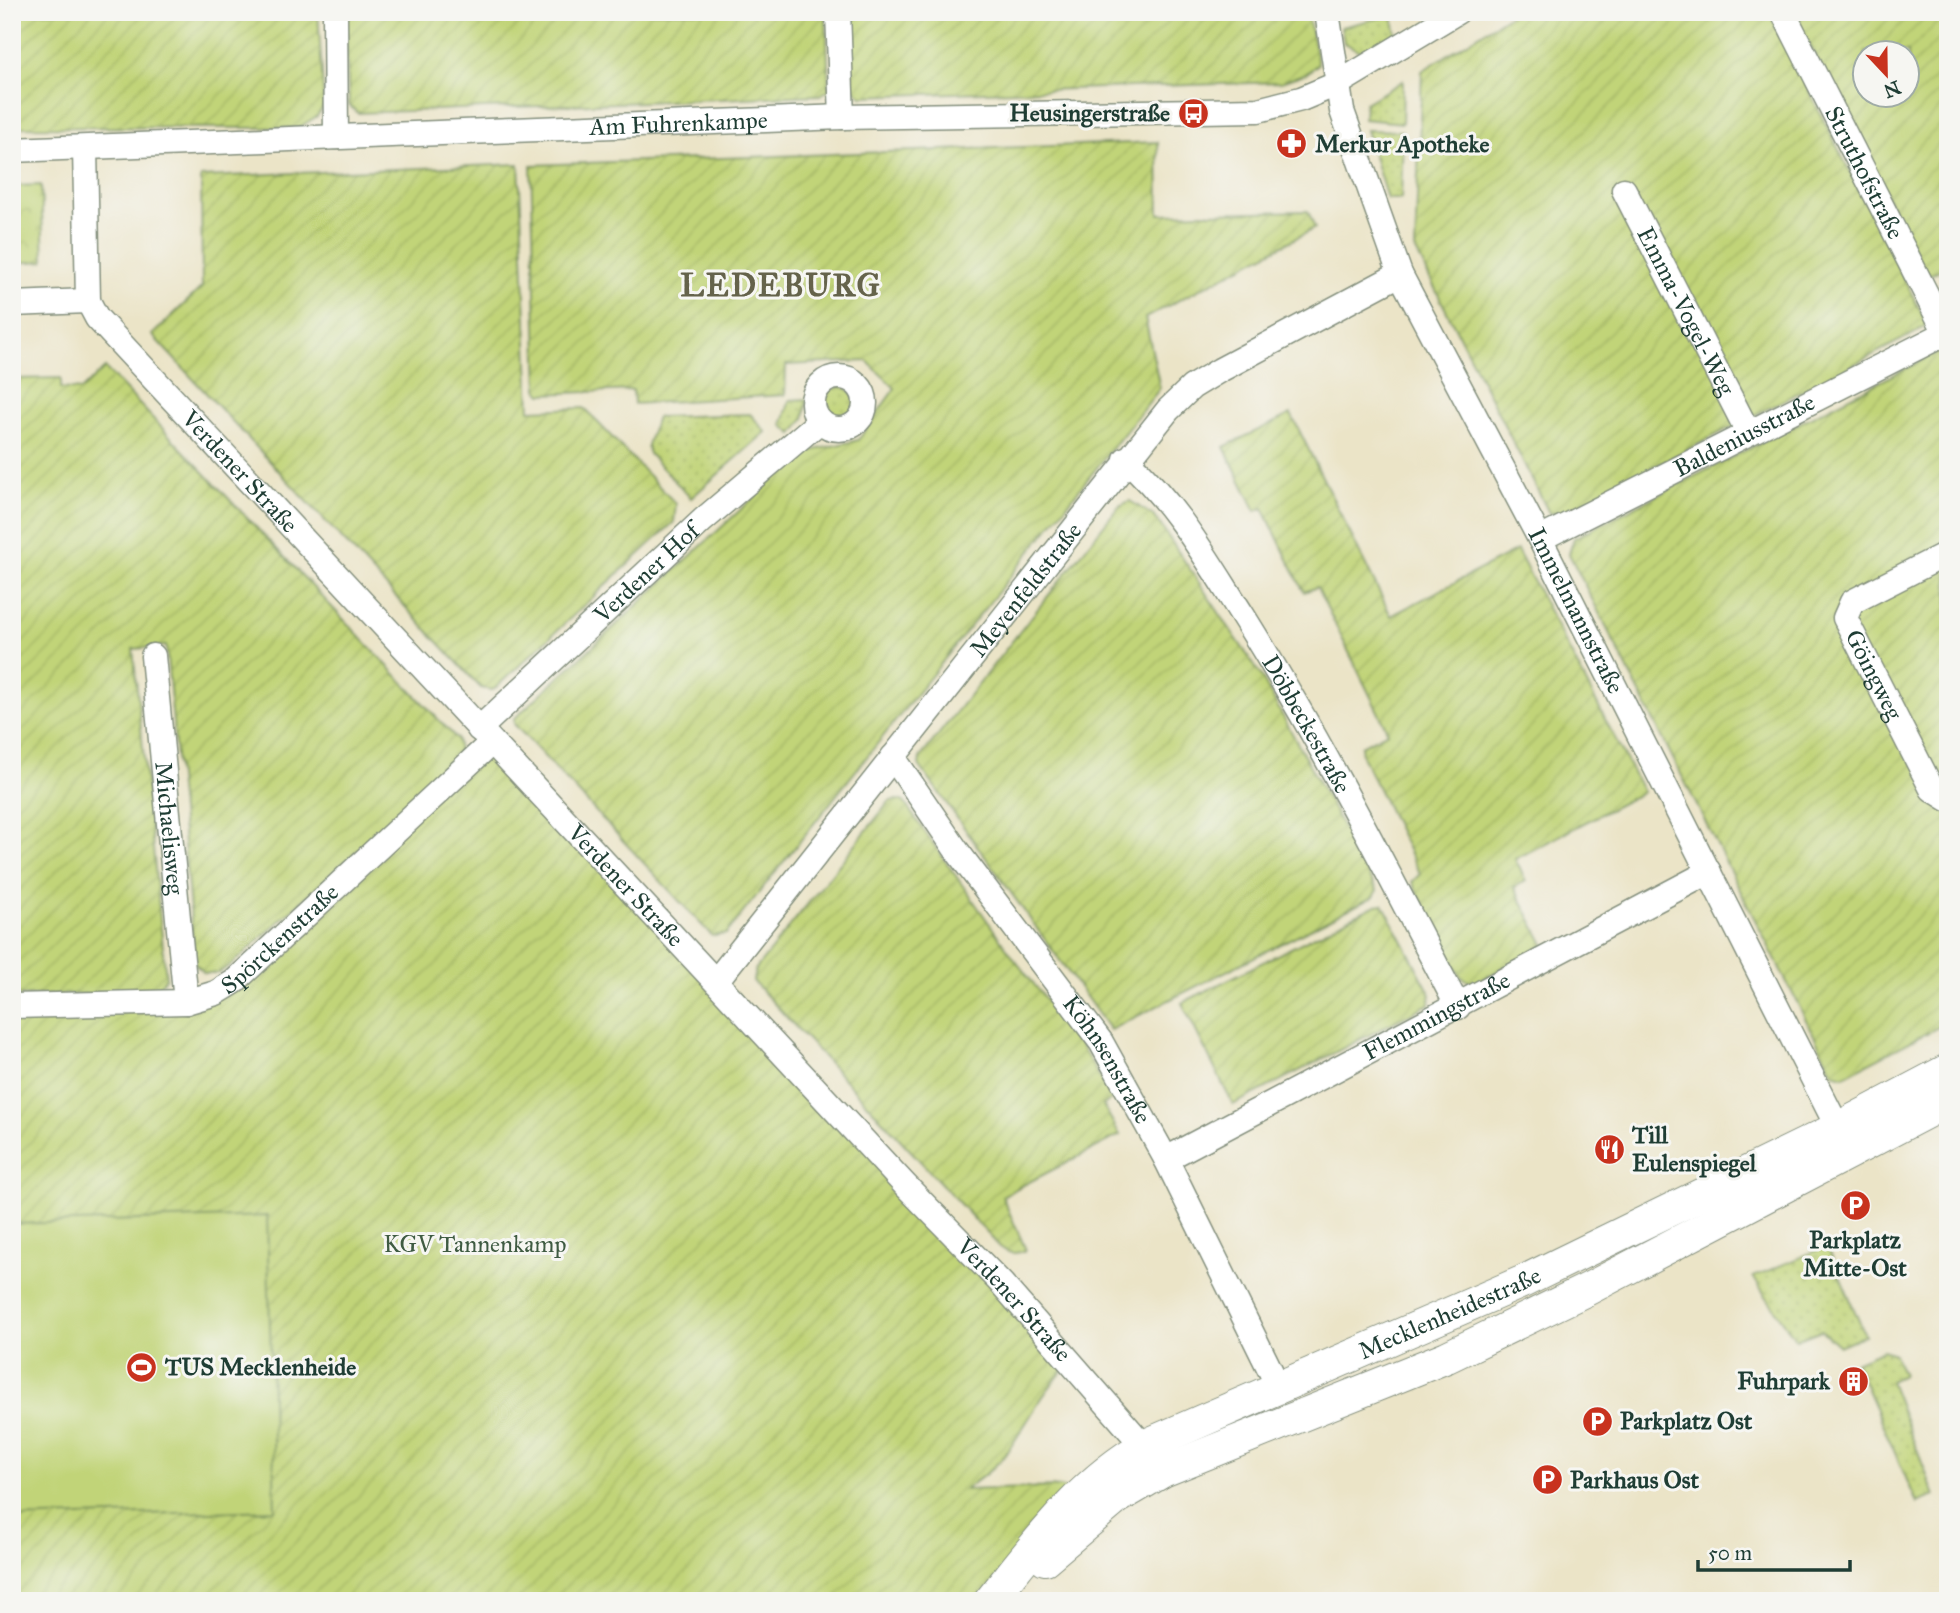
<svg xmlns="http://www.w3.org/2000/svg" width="1960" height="1613" viewBox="0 0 1960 1613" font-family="'IM FELL Great Primer',serif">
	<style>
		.grass { fill: url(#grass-dots); stroke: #708856; stroke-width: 2 }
		.park { fill: url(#park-crowns); stroke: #708856; stroke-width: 2 }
		.garden { fill: url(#garden-furrows); stroke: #708856; stroke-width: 2; fill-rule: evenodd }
		.pitch { fill: #c1d478; stroke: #708856; stroke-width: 2 }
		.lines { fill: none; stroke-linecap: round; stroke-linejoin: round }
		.minor-casing { stroke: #85907e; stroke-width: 27 }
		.major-casing { stroke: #85907e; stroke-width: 34 }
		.minor { stroke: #fff; stroke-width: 24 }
		.major { stroke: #fff; stroke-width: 32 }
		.labels { text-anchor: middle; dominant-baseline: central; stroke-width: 6; stroke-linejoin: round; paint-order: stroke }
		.poi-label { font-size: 24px; font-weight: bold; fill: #1f3d34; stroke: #f6f6f2; text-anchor: start }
		.street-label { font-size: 24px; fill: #1f3d34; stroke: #f6f6f2 }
		.park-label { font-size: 24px; fill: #3f5b42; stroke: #f6f6f2 }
		.district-label { font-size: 32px; font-weight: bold; letter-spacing: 2px; fill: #65634b; stroke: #f6f6f2 }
	</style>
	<defs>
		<pattern id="grass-dots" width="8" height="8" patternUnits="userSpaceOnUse" patternTransform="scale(1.75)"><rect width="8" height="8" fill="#c1d478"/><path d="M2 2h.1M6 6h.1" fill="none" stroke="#a5b768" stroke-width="1.8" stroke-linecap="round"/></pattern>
		<pattern id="park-crowns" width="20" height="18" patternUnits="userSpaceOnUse" patternTransform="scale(1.75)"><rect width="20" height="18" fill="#c1d478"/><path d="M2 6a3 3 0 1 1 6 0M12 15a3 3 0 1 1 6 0" fill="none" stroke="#a5b768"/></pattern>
		<pattern id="garden-furrows" width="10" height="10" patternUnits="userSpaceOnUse" patternTransform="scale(1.75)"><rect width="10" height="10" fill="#c1d478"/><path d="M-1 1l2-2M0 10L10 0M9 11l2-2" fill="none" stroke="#a5b768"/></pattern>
	</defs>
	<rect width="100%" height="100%" fill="#f6f6f2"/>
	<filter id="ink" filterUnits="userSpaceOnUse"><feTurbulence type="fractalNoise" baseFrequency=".0143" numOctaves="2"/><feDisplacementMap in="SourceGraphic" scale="14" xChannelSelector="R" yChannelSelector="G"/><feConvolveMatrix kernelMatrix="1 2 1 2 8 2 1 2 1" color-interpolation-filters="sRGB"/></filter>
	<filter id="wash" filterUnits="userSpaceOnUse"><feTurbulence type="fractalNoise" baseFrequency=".00686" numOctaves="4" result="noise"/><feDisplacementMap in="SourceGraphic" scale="28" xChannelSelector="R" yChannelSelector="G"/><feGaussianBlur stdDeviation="1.57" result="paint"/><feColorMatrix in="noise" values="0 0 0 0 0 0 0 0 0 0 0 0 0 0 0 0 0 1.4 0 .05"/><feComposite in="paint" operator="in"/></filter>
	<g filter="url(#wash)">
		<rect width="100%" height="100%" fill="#ebe4c7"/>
		<g class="grass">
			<polygon points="1392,15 1396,34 1362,52 1344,43 1341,27"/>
			<polygon points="1403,81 1402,123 1364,119 1365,103"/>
			<polygon points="1366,130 1403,131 1401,199 1387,199"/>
			<circle cx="840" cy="402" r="15"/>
			<polygon points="807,399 804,419 793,434 782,425 790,400"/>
			<polygon points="750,414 766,432 691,498 649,454 647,445 657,417"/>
			<polygon points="1827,1246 1865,1335 1839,1346 1821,1330 1796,1340 1753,1277"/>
			<polygon points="1883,1350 1894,1354 1903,1375 1890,1381 1935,1496 1917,1503 1855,1362"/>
		</g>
		<polygon class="park" points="41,185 44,261 12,263 12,186"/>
		<g class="garden">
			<polygon points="12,12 318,12 324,106 317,116 298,128 12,127"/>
			<polygon points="345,12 826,12 829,90 820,95 358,113 349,105"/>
			<polygon points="848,12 1307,12 1318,64 1307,73 1281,82 861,96 852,87"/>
			<polygon points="1515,12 1769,12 1927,324 1915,333 1562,514 1549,513 1415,249 1422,71"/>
			<path d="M1793 12H1948V266L1927 276ZM1866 52H1908V94H1866Z"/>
			<polygon points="1158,142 1159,214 1308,211 1315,228 1145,318 1160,388 726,934 712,936 514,724 514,719 802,453 858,440 895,388 867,361 786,365 785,395 634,404 633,390 542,394 538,389 531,165"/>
			<polygon points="519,164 530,410 584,408 676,504 674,522 493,690 481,688 152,335 202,287 201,177"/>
			<polygon points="1948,347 1948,1022 1844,1076 1833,1073 1569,554 1574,538"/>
			<polygon points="105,368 457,739 459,752 455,762 231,965 218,973 204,973 195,964 166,646 133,649 166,978 154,992 12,996 12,379 61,378 61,388 81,390"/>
			<polygon points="1291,414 1391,616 1517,550 1643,792 1515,859 1526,881 1514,887 1545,946 1473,984 1460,976 1412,882 1420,874 1362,756 1361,746 1388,732 1317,587 1304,592 1263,508 1256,511 1224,447"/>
			<polygon points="1130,501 1155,517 1260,674 1377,890 1373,897 1110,1030 919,765 920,758 1119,506"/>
			<path d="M491 743 1071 1363C1044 1388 1030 1419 1009 1449 998 1466 981 1478 964 1490L1061 1487 1075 1497 990 1601H12V1006L216 993Z"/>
			<path d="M898 800 904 802 1015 960 1076 1038 1113 1099 1103 1105 1120 1135 1002 1196 1026 1250C1016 1255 1009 1254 1000 1247L753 981 755 970 890 801Z"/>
			<polygon points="1383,904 1431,995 1429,1004 1233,1105 1182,1003 1376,905"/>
		</g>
		<polygon class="pitch" points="267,1216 275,1510 12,1518 12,1224"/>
	</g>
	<g filter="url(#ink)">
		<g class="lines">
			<defs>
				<g id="minor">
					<polyline points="335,12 336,137"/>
					<polyline points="838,12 842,117"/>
					<path id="s1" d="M1327 12 1342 111 1400 274 1540 539 1838 1128"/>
					<path id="s2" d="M1783 12 1946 333"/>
					<path id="s3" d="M85 148 88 301 97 318 906 1186 1002 1284 1155 1459"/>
					<path id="s4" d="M12 150 842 117 1258 110 1301 99 1339 83 1457 12"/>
					<path id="s5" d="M1624 190 1748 432"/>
					<polyline points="12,304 88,301"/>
					<circle cx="839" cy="403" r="26"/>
					<path id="s6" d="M1126 459C1177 506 1206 558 1243 616 1322 742 1389 875 1458 1007"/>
					<path id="s7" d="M1540 539 1948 332"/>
					<path id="s8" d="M1948 553 1852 602 1845 618 1932 789 1948 799"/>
					<path id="s9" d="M153 656 186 1002"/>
					<path id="s10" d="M479 729 703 520 820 421"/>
					<path id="s11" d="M893 757 957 851 1101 1042 1166 1159 1279 1388"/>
					<path id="s12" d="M716 981 1168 410 1192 387 1220 370 1400 274"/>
					<path id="s13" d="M12 1006 186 1002 216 993 234 982 491 743"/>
					<path id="s14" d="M1166 1159 1709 872"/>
				</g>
				<g id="major">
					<polyline points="1045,1559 1117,1498 1163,1471 1447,1357 1588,1289 1948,1101"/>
					<path id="s15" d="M990 1601C1037 1543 1079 1483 1146 1445L1522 1282 1838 1128 1948 1070"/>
				</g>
			</defs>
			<use href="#minor" class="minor-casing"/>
			<use href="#major" class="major-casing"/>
			<use href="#minor" class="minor"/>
			<use href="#major" class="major"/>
		</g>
	</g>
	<defs>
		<symbol id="bus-disc" viewBox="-11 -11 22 22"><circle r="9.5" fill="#c8321e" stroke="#f6f6f2"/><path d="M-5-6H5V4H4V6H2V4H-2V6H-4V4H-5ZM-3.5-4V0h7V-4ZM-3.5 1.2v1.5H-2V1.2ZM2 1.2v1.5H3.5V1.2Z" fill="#fff"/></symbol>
		<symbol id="pharmacy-disc" viewBox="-11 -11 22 22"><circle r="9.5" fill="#c8321e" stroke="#f6f6f2"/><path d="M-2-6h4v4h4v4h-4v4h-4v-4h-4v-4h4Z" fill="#fff"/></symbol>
		<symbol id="restaurant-disc" viewBox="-11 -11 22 22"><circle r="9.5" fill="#c8321e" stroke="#f6f6f2"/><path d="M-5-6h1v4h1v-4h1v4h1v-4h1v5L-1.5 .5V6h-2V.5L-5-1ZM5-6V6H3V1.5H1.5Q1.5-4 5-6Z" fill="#fff"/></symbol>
		<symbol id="parking-disc" viewBox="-11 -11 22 22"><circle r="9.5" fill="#c8321e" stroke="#f6f6f2"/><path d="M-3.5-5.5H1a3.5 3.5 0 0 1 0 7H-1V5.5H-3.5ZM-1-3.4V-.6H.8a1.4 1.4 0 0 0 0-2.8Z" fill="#fff"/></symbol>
		<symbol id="stadium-disc" viewBox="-11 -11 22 22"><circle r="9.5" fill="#c8321e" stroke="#f6f6f2"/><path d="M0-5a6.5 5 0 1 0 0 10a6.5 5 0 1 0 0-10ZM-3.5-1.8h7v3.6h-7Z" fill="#fff"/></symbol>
		<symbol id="building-disc" viewBox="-11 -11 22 22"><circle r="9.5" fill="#c8321e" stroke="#f6f6f2"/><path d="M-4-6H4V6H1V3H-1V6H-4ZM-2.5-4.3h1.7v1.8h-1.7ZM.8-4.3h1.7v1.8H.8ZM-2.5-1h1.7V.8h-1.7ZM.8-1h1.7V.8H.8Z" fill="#fff"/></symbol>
	</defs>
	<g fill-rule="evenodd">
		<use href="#bus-disc" x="1176" y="96" width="35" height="35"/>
		<use href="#pharmacy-disc" x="1274" y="126" width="35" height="35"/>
		<use href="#restaurant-disc" x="1592" y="1132" width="35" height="35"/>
		<use href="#parking-disc" x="1838" y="1188" width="35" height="35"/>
		<use href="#stadium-disc" x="124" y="1350" width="35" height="35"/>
		<use href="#building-disc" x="1836" y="1364" width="35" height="35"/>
		<use href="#parking-disc" x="1580" y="1404" width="35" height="35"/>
		<use href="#parking-disc" x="1530" y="1462" width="35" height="35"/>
	</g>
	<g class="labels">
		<g class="poi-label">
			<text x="1170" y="113" text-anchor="end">Heusingerstraße</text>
			<text x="1315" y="144">Merkur Apotheke</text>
			<text x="1632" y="1135">Till<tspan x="1632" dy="28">Eulenspiegel</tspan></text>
			<text x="1855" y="1240" text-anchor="middle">Parkplatz<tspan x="1855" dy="28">Mitte-Ost</tspan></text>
			<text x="165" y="1367">TUS Mecklenheide</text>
			<text x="1830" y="1381" text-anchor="end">Fuhrpark</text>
			<text x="1620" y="1421">Parkplatz Ost</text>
			<text x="1570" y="1480">Parkhaus Ost</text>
		</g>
		<g class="street-label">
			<text stroke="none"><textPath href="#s4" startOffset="667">Am Fuhrenkampe</textPath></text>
			<text stroke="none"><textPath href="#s2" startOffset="180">Struthofstraße</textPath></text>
			<text stroke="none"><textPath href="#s5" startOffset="136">Emma-Vogel-Weg</textPath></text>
			<text stroke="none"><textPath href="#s7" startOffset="229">Baldeniusstraße</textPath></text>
			<text stroke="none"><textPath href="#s3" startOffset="382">Verdener Straße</textPath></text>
			<text stroke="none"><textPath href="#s10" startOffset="229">Verdener Hof</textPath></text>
			<text stroke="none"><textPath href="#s12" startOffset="499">Meyenfeldstraße</textPath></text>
			<text stroke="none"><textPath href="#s1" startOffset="653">Immelmannstraße</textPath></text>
			<text stroke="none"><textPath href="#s8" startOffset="189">Göingweg</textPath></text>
			<text stroke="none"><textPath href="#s6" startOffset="322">Döbbeckestraße</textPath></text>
			<text stroke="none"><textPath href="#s9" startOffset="173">Michaelisweg</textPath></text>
			<text stroke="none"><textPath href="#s3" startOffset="948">Verdener Straße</textPath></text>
			<text stroke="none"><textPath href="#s13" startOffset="289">Spörckenstraße</textPath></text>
			<text stroke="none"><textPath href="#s14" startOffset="306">Flemmingstraße</textPath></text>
			<text stroke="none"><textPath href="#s11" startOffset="371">Köhnsenstraße</textPath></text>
			<text stroke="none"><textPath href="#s3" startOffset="1516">Verdener Straße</textPath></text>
			<text stroke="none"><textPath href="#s15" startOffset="553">Mecklenheidestraße</textPath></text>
		</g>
		<g class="park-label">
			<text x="475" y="1244">KGV Tannenkamp</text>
		</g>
		<g class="district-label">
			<text x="781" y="285">LEDEBURG</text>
		</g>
	</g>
	<rect width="1960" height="1613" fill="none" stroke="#f6f6f2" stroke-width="42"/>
	<g transform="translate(1886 74) rotate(158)"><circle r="33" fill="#f6f6f2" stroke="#a0aca6" stroke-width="2"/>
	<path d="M0-5L12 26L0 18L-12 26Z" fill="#c8321e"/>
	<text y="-10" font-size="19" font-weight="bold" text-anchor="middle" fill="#1f3d34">N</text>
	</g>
	<path d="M1698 1560v10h152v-10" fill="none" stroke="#1f3d34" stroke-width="3.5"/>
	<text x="1708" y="1560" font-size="21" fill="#1f3d34" stroke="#f6f6f2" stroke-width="5" paint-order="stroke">50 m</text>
</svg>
